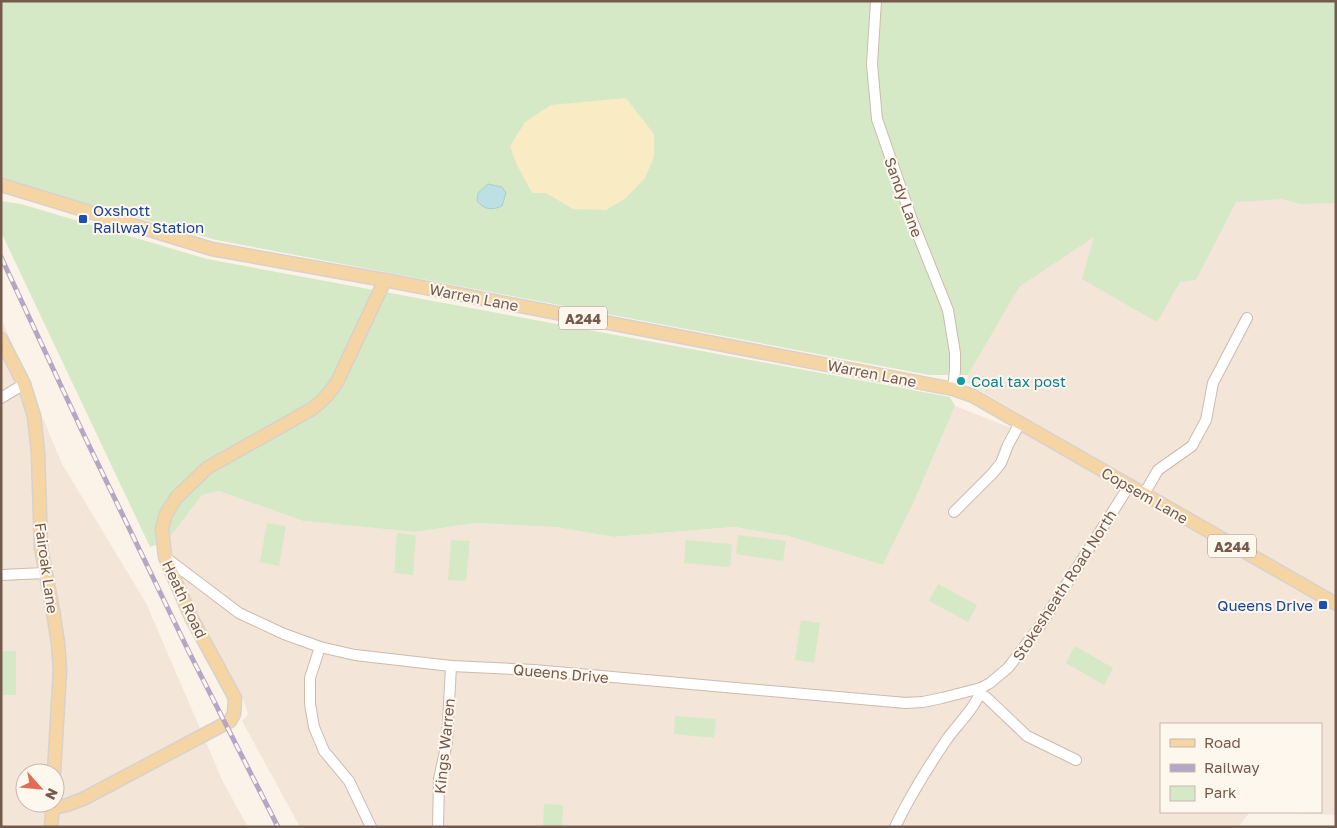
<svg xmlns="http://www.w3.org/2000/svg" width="1337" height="828" viewBox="0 0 1337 828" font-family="'Golos Text',sans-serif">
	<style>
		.residential { fill: #f3e5d7; fill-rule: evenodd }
		.green { fill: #d6e9c7 }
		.sand { fill: #f9ebc4 }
		.water { fill: #bde0e4; stroke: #a4cfd6 }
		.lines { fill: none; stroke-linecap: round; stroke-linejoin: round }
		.minor-casing { stroke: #cdbbae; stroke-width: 12 }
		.major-casing { stroke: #d8d1cd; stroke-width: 15 }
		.minor { stroke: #fff; stroke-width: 10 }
		.major { stroke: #f6d5a4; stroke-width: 12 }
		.rail-casing { stroke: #b6a6c5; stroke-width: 5 }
		.rail { stroke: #fef7ee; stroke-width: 3; stroke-dasharray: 9; stroke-linecap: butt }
		.transit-dot { fill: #1a4fb4; stroke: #fef7ee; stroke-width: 2 }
		.culture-dot { fill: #0f9aa8; stroke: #fef7ee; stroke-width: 2 }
		.labels { text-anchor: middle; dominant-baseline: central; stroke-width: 4; stroke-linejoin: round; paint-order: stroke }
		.shield { fill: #fef7ee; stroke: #9d897d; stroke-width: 1 }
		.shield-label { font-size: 14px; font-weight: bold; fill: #745a4d }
		.street-label { font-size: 15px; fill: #745a4d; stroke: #fef7ee }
		.transit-label { font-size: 15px; fill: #164399; stroke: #fef7ee; text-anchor: start }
		.culture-label { font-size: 15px; fill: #0d838f; stroke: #fef7ee; text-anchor: start }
	</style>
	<rect width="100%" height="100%" fill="#fbf3e8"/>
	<g class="residential">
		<polygon points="1336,175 1336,596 1288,570 967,383 968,375 1017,286 1117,219"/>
		<path d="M1 318 62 464 146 603 223 782 248 827H1ZM25 773H55V803H25Z"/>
		<polygon points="955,406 1022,432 1336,613 1336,815 1269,812 1321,812 1321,724 1161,724 1161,812 1250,812 1238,827 300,827 242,721 248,714 243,699 220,660 181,580 172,552 167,541 202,495 219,491 303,521 415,532 475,523 555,527 614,537 734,527 788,536 883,565 912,506"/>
	</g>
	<g class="green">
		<polygon points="1,1 1336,1 1336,203 1300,204 1282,199 1236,202 1196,280 1180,282 1157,322 1082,279 1094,237 1019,287 968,375 929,375 216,240 1,179"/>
		<polygon points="1,201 21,204 207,259 950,397 955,406 912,506 883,565 788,536 734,527 614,537 555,527 475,523 415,532 303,521 219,491 202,495 167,541 150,547 1,232"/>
		<polygon points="267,523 286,526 279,566 260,562"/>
		<polygon points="397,533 416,535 413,575 394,573"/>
		<polygon points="738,535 786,541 783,561 736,554"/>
		<polygon points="451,540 470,541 466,581 448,580"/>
		<polygon points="686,540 732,544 730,567 684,563"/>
		<polygon points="938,584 977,605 968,622 929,601"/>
		<polygon points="801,620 820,623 814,663 795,660"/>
		<polygon points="1075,646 1113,668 1104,685 1066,663"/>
		<rect x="1" y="651" width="15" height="44"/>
		<polygon points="675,716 716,719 714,738 674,734"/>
		<polygon points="544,804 563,805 562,827 543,827"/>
	</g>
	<polygon class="sand" points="626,98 654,134 654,157 645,178 626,198 606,210 573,209 546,193 532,193 516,163 510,146 525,122 551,105"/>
	<path class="water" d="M488 184 502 187 506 193 502 206C491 211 484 209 477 201L478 193Z"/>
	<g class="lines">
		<defs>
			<g id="minor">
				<polyline points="876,1 872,64 877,119 912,220 948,310 955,353 955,370 953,389"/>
				<polyline points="1,398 24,384"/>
				<polyline points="1144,494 1158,470 1192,446 1206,420 1213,383 1247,318"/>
				<polyline points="954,512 992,474 1001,463 1008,445 1020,423"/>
				<polyline points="165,557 239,613 284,634 320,647 355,655 451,666 534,670 906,703 923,702 942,698 981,688 990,683 1008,668 1040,626 1129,486"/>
				<polyline points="1,575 45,573"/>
				<polyline points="320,647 310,678 310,704 314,727 324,751 349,781 371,827"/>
				<polyline points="980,694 986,697 1027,736 1076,760"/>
				<polyline points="438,827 439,779 447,742 451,666"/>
				<path d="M895 827C910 796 928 767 947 739 957 725 979 704 981 688"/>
			</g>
			<g id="major">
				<polyline points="1,185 212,249 390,281 953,389 973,396 1336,604"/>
				<polyline points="1,339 24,384 34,416 38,453 41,548 53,611 58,643 60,670 54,773"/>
				<path d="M53 808 67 805 83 799 230 721 234 714 235 698 191 617 165 557 162 529 166 514 176 498 207 468 312 409C323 401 331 392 338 380L385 280"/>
				<polyline points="51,827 53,803"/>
			</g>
		</defs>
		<use href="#minor" class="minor-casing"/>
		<use href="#major" class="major-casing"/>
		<use href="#minor" class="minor"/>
		<use href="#major" class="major"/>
		<defs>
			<polyline id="rail" points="1,257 83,433 189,652 278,827"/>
		</defs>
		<use href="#rail" class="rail-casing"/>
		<use href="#rail" class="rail"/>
	</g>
	<g class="transit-dot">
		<rect x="78" y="214" width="10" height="10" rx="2.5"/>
		<rect x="1318" y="600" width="10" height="10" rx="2.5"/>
	</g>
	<circle class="culture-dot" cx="961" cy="381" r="5"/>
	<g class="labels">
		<g class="shield">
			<rect x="559" y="306.5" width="48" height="23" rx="4"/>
			<rect x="1208" y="534.5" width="48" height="23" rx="4"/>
		</g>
		<g class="shield-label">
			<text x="583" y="318">A244</text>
			<text x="1232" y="546">A244</text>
		</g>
		<g class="street-label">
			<text transform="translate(904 197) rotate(70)">Sandy Lane</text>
			<text transform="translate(474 297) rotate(11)">Warren Lane</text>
			<text transform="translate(872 373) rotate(11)">Warren Lane</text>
			<text transform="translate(1145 495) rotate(30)">Copsem Lane</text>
			<text transform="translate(47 568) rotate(82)">Fairoak Lane</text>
			<text transform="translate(1064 585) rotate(-57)">Stokesheath Road North</text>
			<text transform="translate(185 599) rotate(65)">Heath Road</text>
			<text transform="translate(561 673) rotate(5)">Queens Drive</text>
			<text transform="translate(444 746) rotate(-84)">Kings Warren</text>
		</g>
		<g class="transit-label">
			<text x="93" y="210">Oxshott<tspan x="93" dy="17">Railway Station</tspan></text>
			<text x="1313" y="605" text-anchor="end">Queens Drive</text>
		</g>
		<g class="culture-label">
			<text x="971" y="381">Coal tax post</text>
		</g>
	</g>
	<rect width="1337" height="828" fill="none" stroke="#745a4d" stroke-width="5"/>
	<rect x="1160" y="723" width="162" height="90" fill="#fef7ee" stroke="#c7b8ae"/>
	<rect x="1170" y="739" width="25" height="8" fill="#f6d5a4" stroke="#c7b8ae"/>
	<text x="1204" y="748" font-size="15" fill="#745a4d">Road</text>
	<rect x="1170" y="764" width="25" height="8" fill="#b6a6c5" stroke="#c7b8ae"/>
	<text x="1204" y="773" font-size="15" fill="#745a4d">Railway</text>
	<rect x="1170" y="786" width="25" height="15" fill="#d6e9c7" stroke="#c7b8ae"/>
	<text x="1204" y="798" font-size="15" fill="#745a4d">Park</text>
	<g transform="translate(40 788) rotate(117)"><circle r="24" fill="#fef7ee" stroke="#c7b8ae"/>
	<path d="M0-4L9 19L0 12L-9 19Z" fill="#df6e54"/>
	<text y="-8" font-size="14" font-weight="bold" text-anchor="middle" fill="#745a4d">N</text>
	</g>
</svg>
